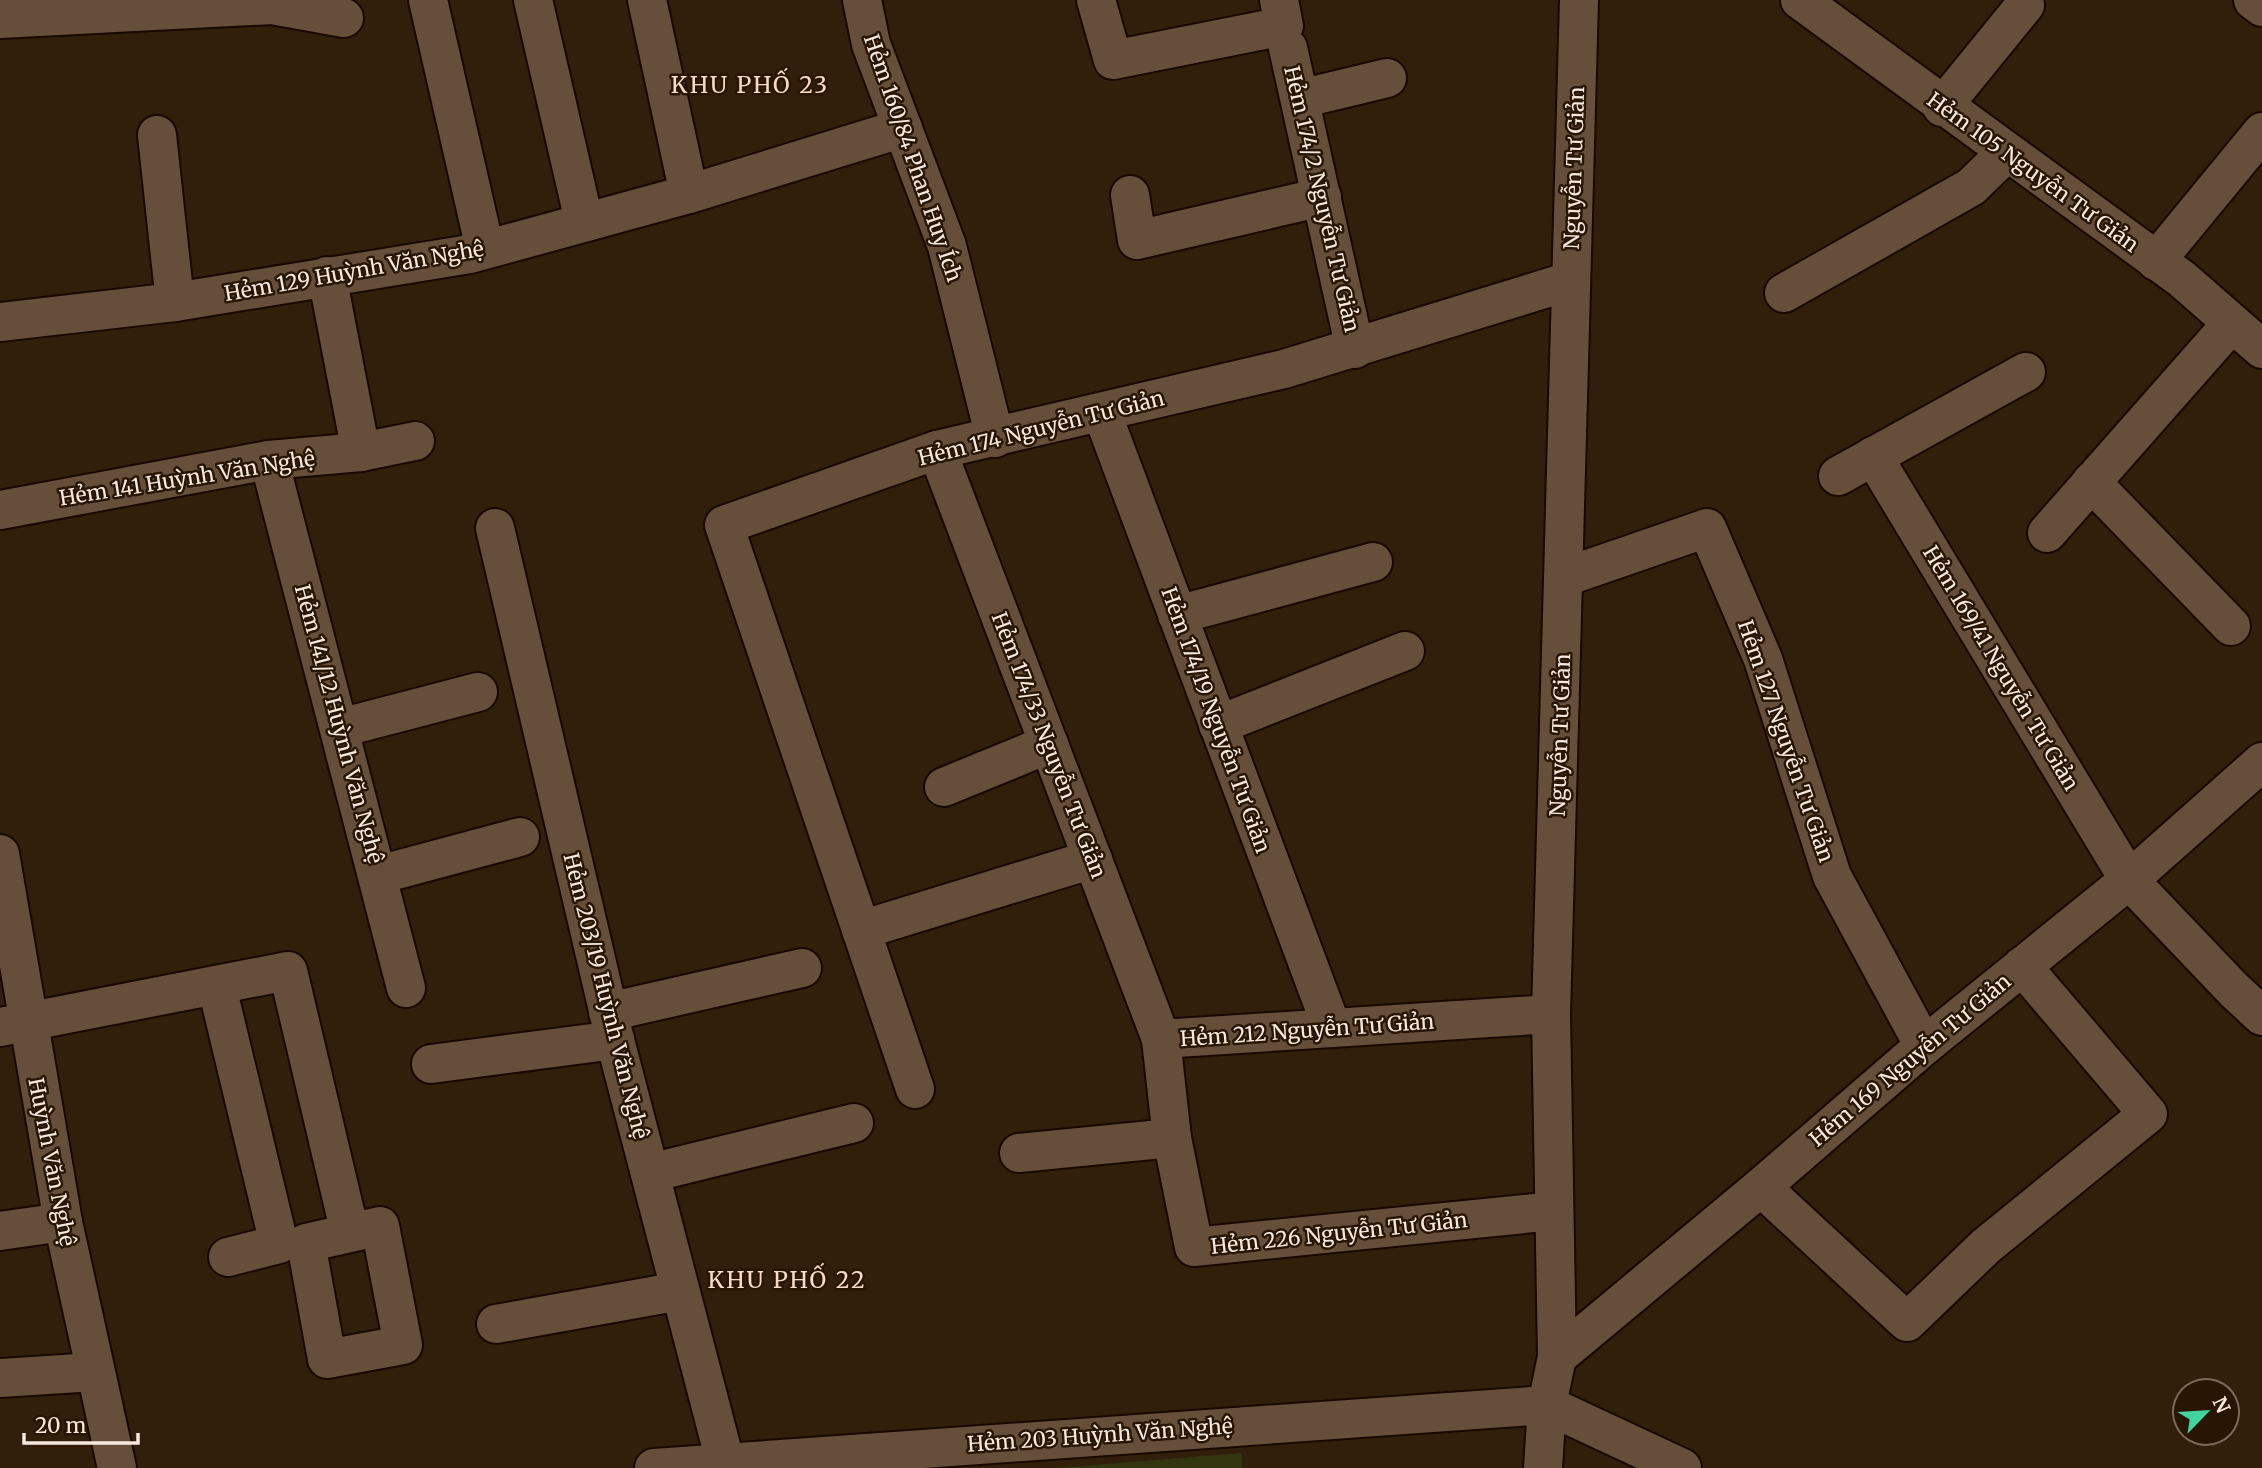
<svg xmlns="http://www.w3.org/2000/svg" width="2262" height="1468" viewBox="0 0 2262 1468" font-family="Merriweather,serif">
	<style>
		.green { fill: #31360f }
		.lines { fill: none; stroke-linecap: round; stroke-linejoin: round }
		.minor-casing { stroke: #190800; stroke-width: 42 }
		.minor { stroke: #654f3b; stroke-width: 38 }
		.labels { text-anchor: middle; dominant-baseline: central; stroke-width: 5; stroke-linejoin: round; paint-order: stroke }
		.street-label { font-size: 21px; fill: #f7e9de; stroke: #281503 }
		.neighbourhood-label { font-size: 23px; letter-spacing: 2px; fill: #f7dcc4; stroke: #281503 }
	</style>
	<rect width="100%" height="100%" fill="#321f0b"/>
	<polygon class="green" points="1242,1453 1242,1468 1057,1468"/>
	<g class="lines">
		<defs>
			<g id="minor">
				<polyline points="428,0 485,249"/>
				<polyline points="533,0 584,221"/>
				<polyline points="647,0 689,194"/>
				<polyline points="862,0 871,44 947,246 995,438"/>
				<polyline points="1096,0 1113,60 1284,26 1279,0"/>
				<polyline points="1800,0 2182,279 2262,349"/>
				<polyline points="2253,0 2262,7"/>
				<polyline points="0,19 272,5 344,18"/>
				<polyline points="1288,48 1355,349"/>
				<polyline points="1300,99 1387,78"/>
				<polyline points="1942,107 2025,5"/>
				<polyline points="157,135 175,302"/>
				<polyline points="1130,195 1137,240 1322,197"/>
				<polyline points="2156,261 2262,132"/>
				<polyline points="327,276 361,452"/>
				<polyline points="1784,293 1971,187 2006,153"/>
				<polyline points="0,322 175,302 470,254 689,194 903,128"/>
				<polyline points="1102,413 1332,1028"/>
				<polyline points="937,450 1161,1039 1172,1138 1194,1247 1554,1211"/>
				<polyline points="1873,456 2129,880 2234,990 2262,1016"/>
				<polyline points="269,460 406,988"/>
				<polyline points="1838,476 2026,372"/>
				<polyline points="2091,482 2231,626"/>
				<polyline points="0,510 269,460 361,452 415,441"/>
				<polyline points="495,528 615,1040 725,1461"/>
				<polyline points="2047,533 2232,323"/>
				<polyline points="1565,577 1707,528 1763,659 1832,876 1924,1046"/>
				<polyline points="1177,615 1373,562"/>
				<polyline points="1218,725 1405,651"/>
				<polyline points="340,728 478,692"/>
				<polyline points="944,787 1049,744"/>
				<polyline points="0,854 63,1222 117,1468"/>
				<polyline points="378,875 520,837"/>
				<polyline points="861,930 1093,859"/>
				<polyline points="217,987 279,1244 228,1257"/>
				<polyline points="608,1012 802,968"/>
				<polyline points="0,1027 288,971 350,1233 380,1226 403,1345 327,1359 306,1243 350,1233"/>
				<polyline points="1161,1039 1551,1014"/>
				<polyline points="431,1064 615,1040"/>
				<polyline points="915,1089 724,525 937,450 1284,369 1570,281"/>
				<polyline points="1019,1153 1172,1138"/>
				<polyline points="650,1173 854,1123"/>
				<polyline points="1761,1187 1907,1322 1986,1246 2148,1114 2022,966"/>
				<polyline points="0,1231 63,1222"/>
				<polyline points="496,1324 680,1291"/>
				<polyline points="1557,1357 1761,1187 1924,1046 2129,880 2262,762"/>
				<polyline points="0,1378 94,1372"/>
				<polyline points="654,1468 1547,1405 1682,1468"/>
				<polyline points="1543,1468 1547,1405 1557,1357 1551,1014 1579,0"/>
			</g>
		</defs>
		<use href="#minor" class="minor-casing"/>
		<use href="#minor" class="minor"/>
	</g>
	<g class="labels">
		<g class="street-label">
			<text transform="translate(913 158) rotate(71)">Hẻm 160/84 Phan Huy Ích</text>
			<text transform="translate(1574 168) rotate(-88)">Nguyễn Tư Giản</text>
			<text transform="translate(2033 172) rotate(36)">Hẻm 105 Nguyễn Tư Giản</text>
			<text transform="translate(1322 199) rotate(77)">Hẻm 174/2 Nguyễn Tư Giản</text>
			<text transform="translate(354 271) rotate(-10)">Hẻm 129 Huỳnh Văn Nghệ</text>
			<text transform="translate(1041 428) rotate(-14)">Hẻm 174 Nguyễn Tư Giản</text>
			<text transform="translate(187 478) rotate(-9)">Hẻm 141 Huỳnh Văn Nghệ</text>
			<text transform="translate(2001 668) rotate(59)">Hẻm 169/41 Nguyễn Tư Giản</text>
			<text transform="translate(1216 720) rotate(70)">Hẻm 174/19 Nguyễn Tư Giản</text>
			<text transform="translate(339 724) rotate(75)">Hẻm 141/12 Huỳnh Văn Nghệ</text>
			<text transform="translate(1560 735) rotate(-88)">Nguyễn Tư Giản</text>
			<text transform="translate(1786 741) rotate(71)">Hẻm 127 Nguyễn Tư Giản</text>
			<text transform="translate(1049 745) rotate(69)">Hẻm 174/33 Nguyễn Tư Giản</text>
			<text transform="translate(606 996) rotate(76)">Hẻm 203/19 Huỳnh Văn Nghệ</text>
			<text transform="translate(1307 1030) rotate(-4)">Hẻm 212 Nguyễn Tư Giản</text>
			<text transform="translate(1910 1060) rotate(-40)">Hẻm 169 Nguyễn Tư Giản</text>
			<text transform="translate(52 1162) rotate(79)">Huỳnh Văn Nghệ</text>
			<text transform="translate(1339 1233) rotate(-6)">Hẻm 226 Nguyễn Tư Giản</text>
			<text transform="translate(1100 1435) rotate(-4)">Hẻm 203 Huỳnh Văn Nghệ</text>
		</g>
		<g class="neighbourhood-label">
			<text x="750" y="84">KHU PHỐ 23</text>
			<text x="787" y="1279">KHU PHỐ 22</text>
		</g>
	</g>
	<g transform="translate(2206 1412) rotate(65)"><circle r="33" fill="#281503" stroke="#7b6a5b" stroke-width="2"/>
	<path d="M0-5L12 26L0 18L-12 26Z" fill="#41d4a1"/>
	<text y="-10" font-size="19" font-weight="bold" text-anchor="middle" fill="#f7e9de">N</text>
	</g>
	<path d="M24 1433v10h114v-10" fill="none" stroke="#f7e9de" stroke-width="3.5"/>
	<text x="35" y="1433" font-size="21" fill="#f7e9de" stroke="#281503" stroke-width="5" paint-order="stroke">20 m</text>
</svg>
